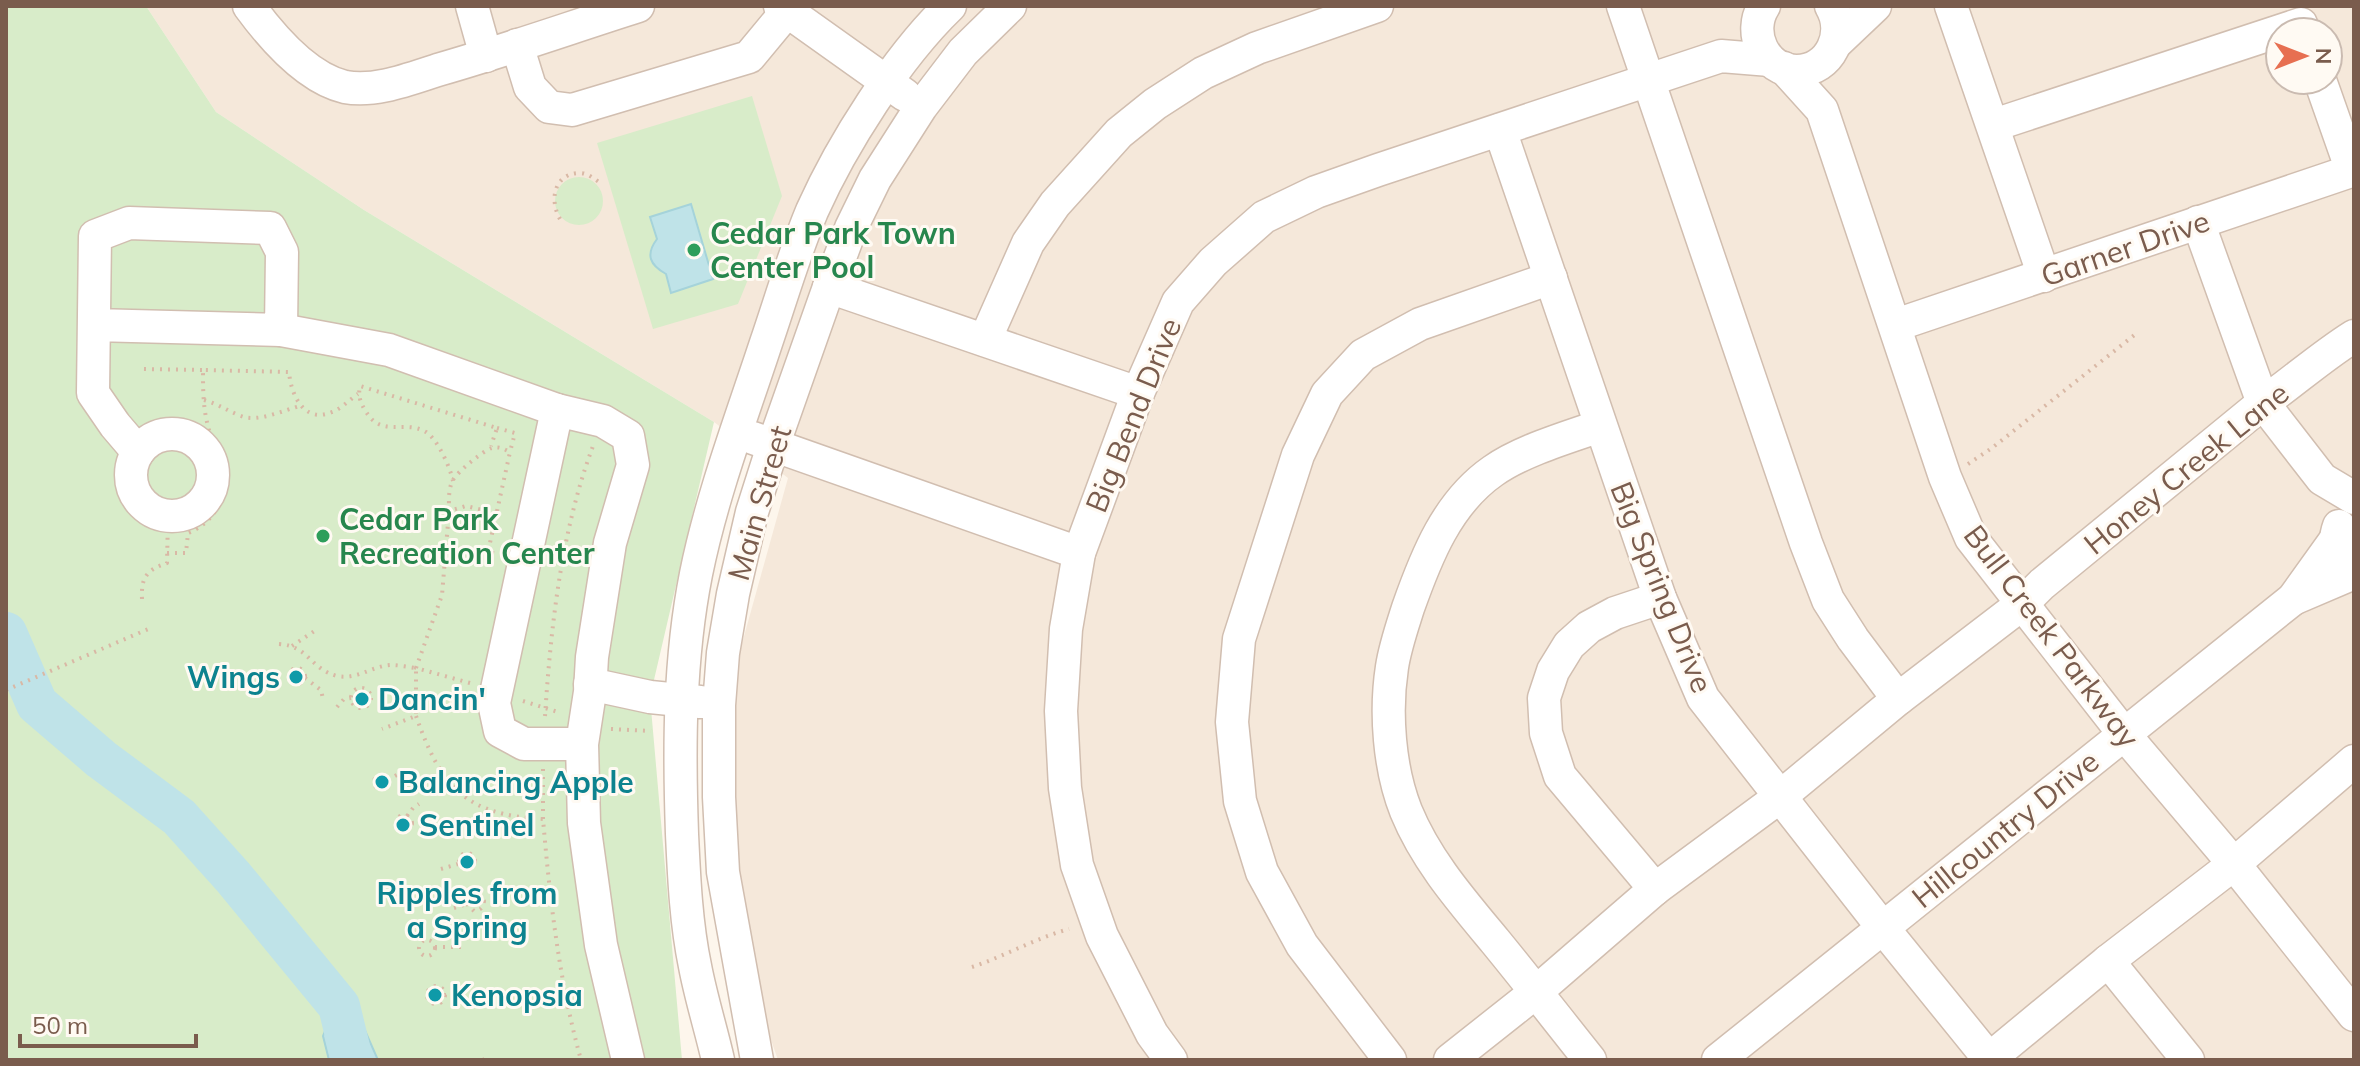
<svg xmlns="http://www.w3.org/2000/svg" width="2360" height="1066" viewBox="0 0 2360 1066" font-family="Mulish,sans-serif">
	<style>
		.residential { fill: #f5e8da; fill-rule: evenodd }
		.green { fill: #d8ecc9 }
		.water { fill: #bfe3e8; stroke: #a5d3da; stroke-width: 2 }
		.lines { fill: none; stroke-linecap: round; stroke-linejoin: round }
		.river { stroke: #bfe3e8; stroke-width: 42 }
		.minor-casing { stroke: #d1beb0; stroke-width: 35 }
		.path { stroke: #d9b8a5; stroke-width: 4; stroke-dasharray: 2 6; stroke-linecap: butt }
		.minor { stroke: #fff; stroke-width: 32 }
		.leisure-dot { fill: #2e9e5b; stroke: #fffaf3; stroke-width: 3 }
		.culture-dot { fill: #0f9aa8; stroke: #fffaf3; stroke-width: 3 }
		.labels { text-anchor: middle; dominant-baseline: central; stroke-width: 6; stroke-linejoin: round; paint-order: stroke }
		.leisure-label { font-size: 30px; font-weight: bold; fill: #27864d; stroke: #fffaf3; text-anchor: start }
		.street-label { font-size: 30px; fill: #7a5c4d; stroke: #fffaf3 }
		.culture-label { font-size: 30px; font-weight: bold; fill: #0d838f; stroke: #fffaf3; text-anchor: start }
	</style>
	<rect width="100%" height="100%" fill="#fdf6ec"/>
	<path class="residential" d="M146 6H2354V1060H778L761 1011 743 924 734 804 736 665 788 478 714 422 364 210 216 112ZM2280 32H2328V80H2280Z"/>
	<g class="green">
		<polygon points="6,6 146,6 216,112 364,210 714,422 650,697 682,1060 6,1060"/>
		<polygon points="752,96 782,196 738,304 653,329 597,143"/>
		<circle cx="579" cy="201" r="24"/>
	</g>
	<g class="water">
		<path d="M691 204 713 279 671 293 666 274C650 265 645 255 657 239L650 217Z"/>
		<polygon points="339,1006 359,1017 378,1060 329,1060 323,1036 327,1026 335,1020"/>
	</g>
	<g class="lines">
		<polyline class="river" points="6,633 37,704 101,759 179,817 233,877 339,1006 352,1060"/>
		<defs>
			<g id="minor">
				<path d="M249 6C271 36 307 78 345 87 376 93 412 78 441 69 507 50 572 27 638 6"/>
				<polyline points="472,6 486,56"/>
				<polyline points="780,6 905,95"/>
				<polyline points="1623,6 1806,543 1828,600 1853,639 1898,699"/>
				<path d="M1764 6C1747 32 1764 71 1797 71 1831 70 1847 33 1831 6"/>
				<polyline points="1951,6 2044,276"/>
				<polyline points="1837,42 1875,6"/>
				<polyline points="517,45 530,87 549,107 572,110 749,57 788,10"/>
				<polyline points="1784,68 1822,110 1945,477 1971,538 2124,734 2234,864 2354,1015"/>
				<polyline points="2320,80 2352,171"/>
				<polyline points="1994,125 2301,24"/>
				<polyline points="1500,130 1660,598 1703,698 1883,928 1990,1060"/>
				<polyline points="2198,222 2263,403 2322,479 2354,498"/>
				<polyline points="829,287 1138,393"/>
				<polyline points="94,325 281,330 282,252 270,228 129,223 95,236 93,393 115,425 138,452"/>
				<polyline points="1896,325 2354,170"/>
				<polyline points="281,330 389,350 557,410"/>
				<polyline points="985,340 1028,243 1055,204 1119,133 1155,104 1203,73 1257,48 1377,6"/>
				<circle cx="172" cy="475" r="41"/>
				<polyline points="753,438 1079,553"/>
				<path d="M2293 599 2354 573C2338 562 2332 545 2339 526"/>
				<polyline points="590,684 650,697 700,702"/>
				<polyline points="582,744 524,744 500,731 494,703 557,410 603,421 628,436 633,465 610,543 592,657 590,692 582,744 584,823 601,945 628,1060"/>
				<polyline points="1655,889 1560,776 1546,733 1544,698 1553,671 1569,645 1589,627 1615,613 1660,598"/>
				<polyline points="2108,961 2188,1060"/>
				<path d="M718 1060C711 1029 701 998 695 966 686 923 684 877 682 834 679 747 679 660 696 574 712 495 741 419 766 343 781 299 794 254 812 211 842 144 897 57 950 6"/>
				<polyline points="757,1060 723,872 719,797 719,705 723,653 733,594 752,512 773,446 829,287 851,228 875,179 921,107 963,52 1010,6"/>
				<polyline points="1171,1060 1152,1034 1102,936 1077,865 1065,788 1061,711 1066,629 1079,553 1138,393 1178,302 1213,262 1264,217 1316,192 1378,170 1721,56 1770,60"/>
				<polyline points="1390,1060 1302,945 1262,872 1240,801 1232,722 1239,639 1298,455 1327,394 1363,355 1420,324 1551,278"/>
				<path d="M1450 1060 1536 992 1655 889 1781 796 1898 699 2022 604 2042 584 2263 403C2294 381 2322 356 2354 336"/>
				<path d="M1590 1060C1558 1020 1527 980 1495 941 1461 900 1426 860 1406 811 1389 768 1385 712 1392 667 1395 647 1402 627 1408 608 1426 557 1447 503 1493 471 1521 451 1568 437 1600 426"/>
				<polyline points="1718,1060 2293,599 2336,539"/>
				<polyline points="1988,1060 2108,961 2234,864 2354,761"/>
			</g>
		</defs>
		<use href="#minor" class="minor-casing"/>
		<g class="path">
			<path d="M560 219C549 200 554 173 580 173 587 173 593 178 599 182"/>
			<polyline points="144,369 203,370"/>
			<path d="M204 400C218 404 228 411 241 416 257 423 284 410 300 406"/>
			<polyline points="497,428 515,433 510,452"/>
			<polyline points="1968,464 1992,448 2137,333"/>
			<path d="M453 481C450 467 438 440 426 432 404 419 381 439 365 410 360 402 358 395 360 386L497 428 491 446"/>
			<path d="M449 511C449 501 448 489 453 480 457 472 484 450 492 448 499 446 504 449 510 452L488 552 499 554"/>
			<path d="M167 553H186L188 533C214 523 229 496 224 467 222 452 211 441 208 426 203 408 203 389 203 370L289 372C291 395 304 424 332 412 341 409 349 400 358 394"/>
			<path d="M142 599C141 578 146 570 167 563L168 516"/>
			<path d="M279 644C309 646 310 669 337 676 357 680 372 666 391 665 399 665 408 667 416 668V716L382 729"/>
			<polyline points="292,646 316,630"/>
			<circle cx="297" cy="676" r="8"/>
			<polyline points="305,678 321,690 323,699"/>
			<polyline points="470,683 416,668 442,595 449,511 466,506 495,513"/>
			<circle cx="361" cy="698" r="10"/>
			<polyline points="6,690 153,627"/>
			<polyline points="523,701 561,713"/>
			<polyline points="337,707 344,699 351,698"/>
			<path d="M416 716C441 787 465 815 543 819 550 900 559 981 581 1060"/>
			<path d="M545 716C551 626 561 532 593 446"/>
			<polyline points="611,729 651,731"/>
			<polyline points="543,769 543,819"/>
			<circle cx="381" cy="782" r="7"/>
			<polyline points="388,780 404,771"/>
			<circle cx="404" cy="823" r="8"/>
			<polyline points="407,816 413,808 419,804"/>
			<circle cx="467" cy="861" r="8"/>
			<polyline points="441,869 458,864"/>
			<path d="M454 908 467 904 471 894H477L484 901C483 908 481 910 474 911L467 904"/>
			<circle cx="427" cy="948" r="8"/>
			<polyline points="435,947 465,947"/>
			<path d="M972 967C1005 956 1036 938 1069 929"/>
			<circle cx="436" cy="995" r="9"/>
			<polyline points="444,995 467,994"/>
			<polyline points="483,1060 486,1058 490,1060"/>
		</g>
		<use href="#minor" class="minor"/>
	</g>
	<g class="leisure-dot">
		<circle cx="694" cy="250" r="8"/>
		<circle cx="323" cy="536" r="8"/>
	</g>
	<g class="culture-dot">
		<circle cx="296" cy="677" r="8"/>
		<circle cx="362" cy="699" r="8"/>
		<circle cx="382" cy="782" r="8"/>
		<circle cx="403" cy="825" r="8"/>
		<circle cx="467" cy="862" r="8"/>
		<circle cx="435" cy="995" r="8"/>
	</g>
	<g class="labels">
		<g class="leisure-label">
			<text x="710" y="233">Cedar Park Town<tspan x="710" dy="34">Center Pool</tspan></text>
			<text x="339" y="519">Cedar Park<tspan x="339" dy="34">Recreation Center</tspan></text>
		</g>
		<g class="street-label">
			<text transform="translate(2125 248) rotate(-19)">Garner Drive</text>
			<text transform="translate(1133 415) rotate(-68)">Big Bend Drive</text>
			<text transform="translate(2186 468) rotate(-39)">Honey Creek Lane</text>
			<text transform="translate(759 503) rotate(-74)">Main Street</text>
			<text transform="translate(1662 587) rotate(68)">Big Spring Drive</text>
			<text transform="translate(2052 636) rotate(53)">Bull Creek Parkway</text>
			<text transform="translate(2005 829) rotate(-39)">Hillcountry Drive</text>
		</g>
		<g class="culture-label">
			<text x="280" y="677" text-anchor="end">Wings</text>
			<text x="378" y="699">Dancin'</text>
			<text x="398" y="782">Balancing Apple</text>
			<text x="419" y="825">Sentinel</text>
			<text x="467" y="893" text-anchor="middle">Ripples from<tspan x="467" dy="34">a Spring</tspan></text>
			<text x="451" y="995">Kenopsia</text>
		</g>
	</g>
	<rect width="2360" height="1066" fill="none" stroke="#7a5c4d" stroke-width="16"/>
	<g transform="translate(2304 56) rotate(90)"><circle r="38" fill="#fffaf3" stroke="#cabbb1" stroke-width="2"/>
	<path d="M0-6L14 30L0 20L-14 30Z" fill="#e76f51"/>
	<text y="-12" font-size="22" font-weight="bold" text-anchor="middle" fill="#7a5c4d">N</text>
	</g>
	<path d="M20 1034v12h176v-12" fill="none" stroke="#7a5c4d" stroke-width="4"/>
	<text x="32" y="1034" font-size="24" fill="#7a5c4d" stroke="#fffaf3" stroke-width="6" paint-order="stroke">50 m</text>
</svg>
